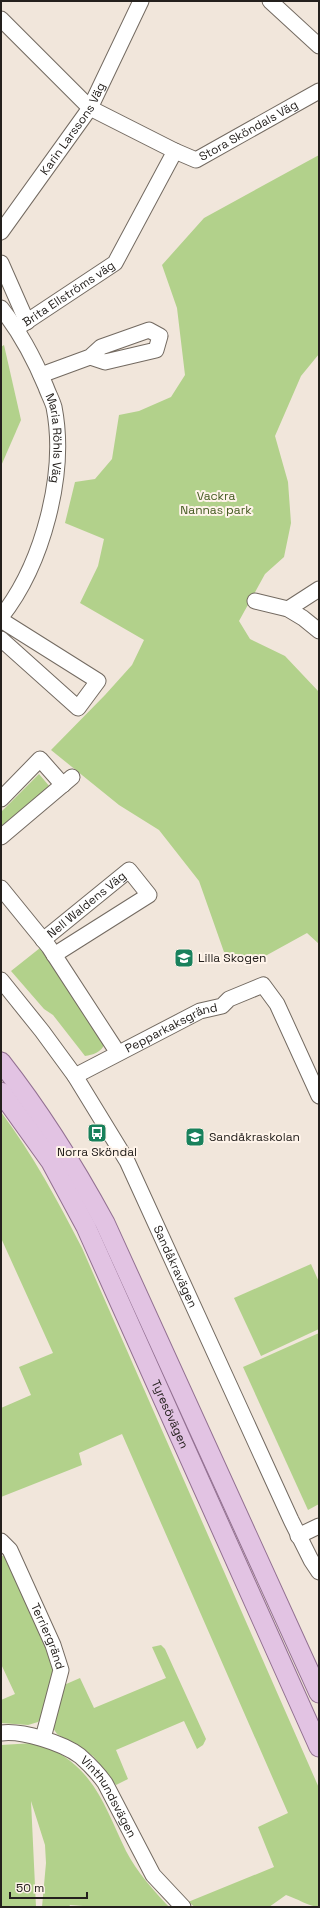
<svg xmlns="http://www.w3.org/2000/svg" width="320" height="1908" viewBox="0 0 320 1908" font-family="'Space Grotesk',sans-serif">
	<style>
		.green { fill: #b2d18b }
		.lines { fill: none; stroke-linecap: round; stroke-linejoin: round }
		.minor-casing { stroke: #736a61; stroke-width: 17 }
		.major-casing { stroke: #927091; stroke-width: 21 }
		.minor { stroke: #fff; stroke-width: 15 }
		.major { stroke: #e2c3e3; stroke-width: 19 }
		.labels { text-anchor: middle; dominant-baseline: central; stroke-width: 4; stroke-linejoin: round; paint-order: stroke }
		.street-label { font-size: 12px; fill: #24201d; stroke: #fef3e9 }
		.park-label { font-size: 12px; fill: #445a21; stroke: #fef3e9 }
		.poi-label { font-size: 12px; fill: #24201d; stroke: #fef3e9; text-anchor: start }
	</style>
	<rect width="100%" height="100%" fill="#f1e6db"/>
	<g class="green">
		<polygon points="319,155 319,354 301,376 275,436 288,482 291,523 284,557 265,574 239,621 250,639 285,656 319,692 319,944 307,933 258,960 224,952 199,881 159,830 119,805 51,750 105,695 132,665 144,640 80,603 98,566 104,539 65,523 75,482 95,479 112,459 119,415 139,411 171,397 185,375 177,308 162,265 204,218"/>
		<polygon points="4,345 21,420 1,466 1,347"/>
		<polygon points="39,774 50,787 1,828 1,812"/>
		<path d="M40 948 47 955 104 1045C101 1052 93 1055 85 1056L53 1015 44 1009 11 971Z"/>
		<path d="M1 1112C33 1155 58 1201 82 1248L319 1788V1907C310 1907 296 1898 286 1895L269 1907H195L188 1902 274 1867 258 1827 288 1813 122 1434 79 1453 82 1465 1 1497V1408L31 1395 19 1367 53 1353 1 1238Z"/>
		<polygon points="311,1264 319,1282 319,1329 261,1356 234,1298"/>
		<polygon points="319,1333 319,1504 308,1510 243,1367"/>
		<polygon points="1,1555 7,1558 48,1649 53,1667 52,1681 42,1716 38,1722 28,1725 1,1723 1,1700 15,1694 1,1664"/>
		<polygon points="161,1645 165,1649 206,1739 203,1745 197,1749 184,1721 116,1750 128,1779 116,1785 93,1756 57,1734 53,1728 64,1685 80,1678 94,1708 166,1678 152,1647"/>
		<path d="M34 1743C41 1746 50 1748 57 1752 97 1775 107 1812 126 1851 137 1872 153 1890 169 1907H96L70 1905 69 1907H42L46 1863 45 1845 31 1801 36 1907H1V1745Z"/>
	</g>
	<g class="lines">
		<defs>
			<g id="minor">
				<polyline points="270,1 319,46"/>
				<path id="s1" d="M1 19 90 108 175 151 196 160 319 91"/>
				<path id="s2" d="M1 232 90 108 141 1"/>
				<polyline points="1,263 27,322"/>
				<path id="s3" d="M1 308C20 332 34 358 46 387 48 393 52 400 54 407 67 473 43 564 1 617"/>
				<path id="s4" d="M17 328 115 263 175 151"/>
				<polyline points="41,375 90,357 105,362 156,350 160,336 149,330 101,347 90,357"/>
				<polyline points="255,601 288,609 303,618 319,631"/>
				<polyline points="288,609 319,589"/>
				<polyline points="1,620 98,681 78,708 1,639"/>
				<polyline points="1,799 40,759 63,785"/>
				<polyline points="1,837 72,777"/>
				<polyline points="1,888 49,947 118,1053"/>
				<path id="s5" d="M43 940 129 870 149 895 54 955"/>
				<path id="s6" d="M1 980 42 1031 75 1076 127 1161 291 1520 311 1560 319 1572"/>
				<path id="s7" d="M75 1076 200 1011 222 1006 229 999 263 985 277 1004 319 1096"/>
				<polyline points="298,1536 319,1526"/>
				<path id="s8" d="M1 1541 10 1550 53 1645 61 1670 43 1738"/>
				<path id="s9" d="M1 1733C22 1730 63 1743 80 1756 89 1764 98 1773 105 1783L153 1875 183 1907"/>
			</g>
			<g id="major">
				<path d="M1 1062C41 1113 74 1166 105 1223L319 1693"/>
				<path id="s10" d="M1 1092 51 1162 86 1227 319 1747"/>
			</g>
		</defs>
		<use href="#minor" class="minor-casing"/>
		<use href="#major" class="major-casing"/>
		<use href="#minor" class="minor"/>
		<use href="#major" class="major"/>
	</g>
	<defs>
		<symbol id="school-square" viewBox="-11 -11 22 22"><rect x="-9" y="-9" width="18" height="18" rx="4" fill="#19815c" stroke="#fef3e9"/><path d="M0-5L7-2L0 1L-7-2ZM-4 1L0 2.5L4 1V4Q0 6-4 4Z" fill="#fff"/></symbol>
		<symbol id="bus-square" viewBox="-11 -11 22 22"><rect x="-9" y="-9" width="18" height="18" rx="4" fill="#19815c" stroke="#fef3e9"/><path d="M-5-6H5V4H4V6H2V4H-2V6H-4V4H-5ZM-3.5-4V0h7V-4ZM-3.5 1.2v1.5H-2V1.2ZM2 1.2v1.5H3.5V1.2Z" fill="#fff"/></symbol>
	</defs>
	<g fill-rule="evenodd">
		<use href="#school-square" x="173" y="947" width="22" height="22"/>
		<use href="#bus-square" x="86" y="1122" width="22" height="22"/>
		<use href="#school-square" x="184" y="1126" width="22" height="22"/>
	</g>
	<g class="labels">
		<g class="street-label">
			<text stroke="none"><textPath href="#s2" startOffset="126">Karin Larssons Väg</textPath></text>
			<text stroke="none"><textPath href="#s1" startOffset="304">Stora Sköndals Väg</textPath></text>
			<text stroke="none"><textPath href="#s4" startOffset="62">Brita Ellströms väg</textPath></text>
			<text stroke="none"><textPath href="#s3" startOffset="144">Maria Röhls Väg</textPath></text>
			<text stroke="none"><textPath href="#s5" startOffset="56">Nell Waldens Väg</textPath></text>
			<text stroke="none"><textPath href="#s7" startOffset="108">Pepparkaksgränd</textPath></text>
			<text stroke="none"><textPath href="#s6" startOffset="337">Sandåkravägen</textPath></text>
			<text stroke="none"><textPath href="#s10" startOffset="365">Tyresövägen</textPath></text>
			<text stroke="none"><textPath href="#s8" startOffset="107">Terriergränd</textPath></text>
			<text stroke="none"><textPath href="#s9" startOffset="134">Vinthundsvägen</textPath></text>
		</g>
		<g class="park-label">
			<text x="216" y="496">Vackra<tspan x="216" dy="14">Nannas park</tspan></text>
		</g>
		<g class="poi-label">
			<text x="198" y="958">Lilla Skogen</text>
			<text x="209" y="1137">Sandåkraskolan</text>
			<text x="97" y="1152" text-anchor="middle">Norra Sköndal</text>
		</g>
	</g>
	<rect width="320" height="1908" fill="none" stroke="#24201d" stroke-width="4"/>
	<path d="M10 1892v6h77v-6" fill="none" stroke="#24201d" stroke-width="2"/>
	<text x="16" y="1892" font-size="12" fill="#24201d" stroke="#fef3e9" stroke-width="3" paint-order="stroke">50 m</text>
</svg>
